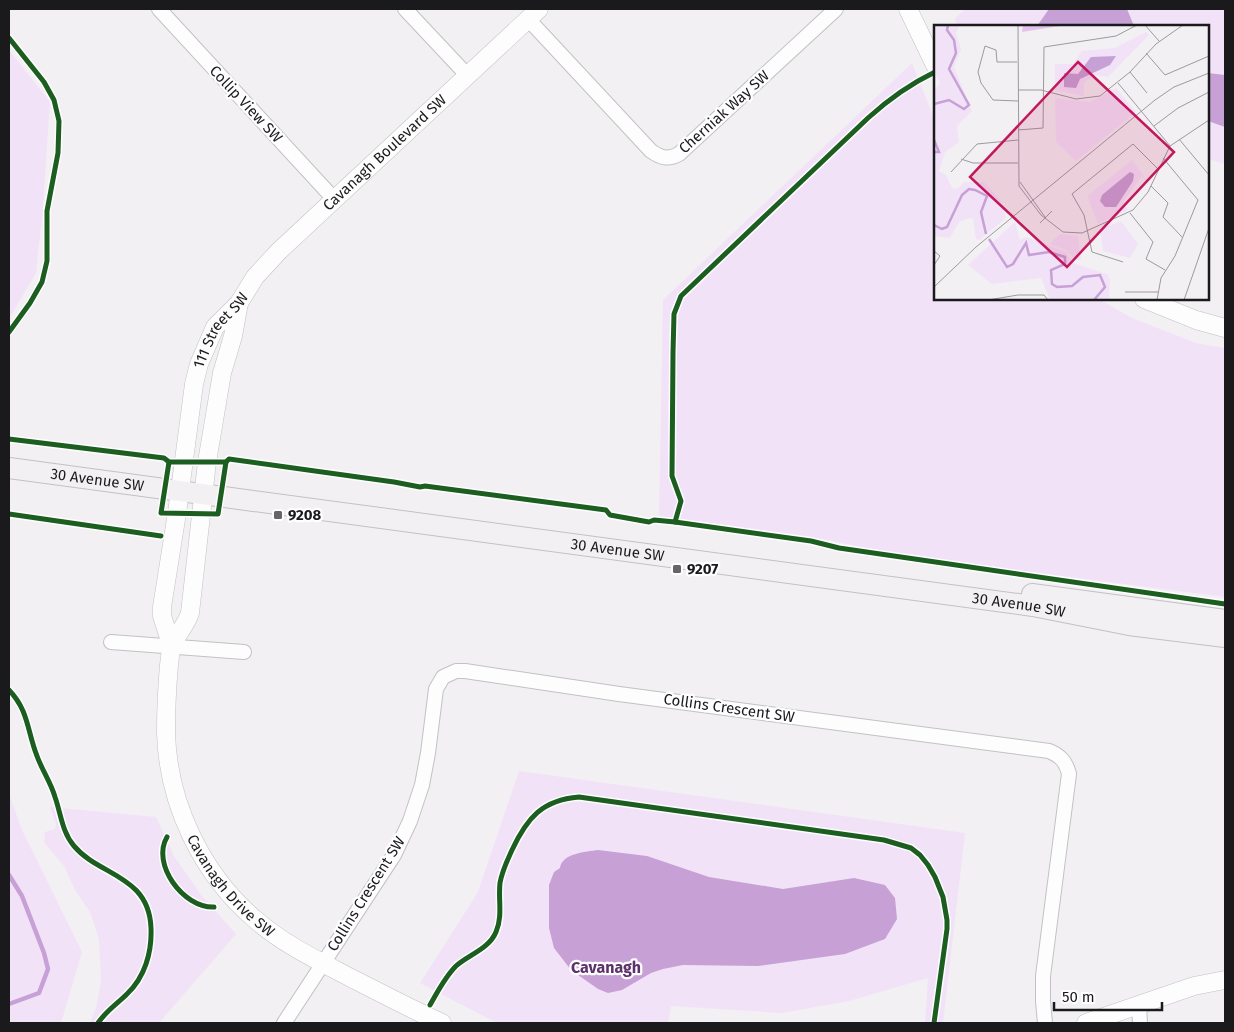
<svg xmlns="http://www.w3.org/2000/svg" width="1234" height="1032" viewBox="0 0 1234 1032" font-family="'Fira Sans',sans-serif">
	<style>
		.green { fill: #f2e2f8 }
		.water { fill: #c7a1d5 }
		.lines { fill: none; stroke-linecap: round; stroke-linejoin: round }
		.stream { stroke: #c7a1d5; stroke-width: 4.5 }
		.minor-casing { stroke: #c2c1c3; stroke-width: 16 }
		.tertiary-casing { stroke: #c2c1c3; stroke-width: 19 }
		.secondary-casing { stroke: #c2c1c3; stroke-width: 22 }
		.minor { stroke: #fdfdfd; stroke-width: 14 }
		.tertiary { stroke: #fdfdfd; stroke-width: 18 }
		.secondary { stroke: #f3f0f4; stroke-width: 20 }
		.cycleway-casing { stroke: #fefdff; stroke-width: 8 }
		.cycleway { stroke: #1b5e20; stroke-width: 5 }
		.poi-dot { fill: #666467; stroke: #fefdff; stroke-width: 2 }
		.labels { text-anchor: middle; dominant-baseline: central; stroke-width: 4.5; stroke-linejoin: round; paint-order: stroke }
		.street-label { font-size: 15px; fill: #1a191b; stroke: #fefdff }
		.poi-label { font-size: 15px; font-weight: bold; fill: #1a191b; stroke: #fefdff; text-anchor: start }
		.neighbourhood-label { font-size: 16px; font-weight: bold; fill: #5b3269; stroke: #fefdff }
		.inset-river { fill: none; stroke: #c7a1d5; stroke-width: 2.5 }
		.inset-road { fill: none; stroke: #9c9a9d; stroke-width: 1 }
		.view { fill: #c2185b; fill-opacity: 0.15; stroke: #c2185b; stroke-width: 2.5 }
		.inset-edge { fill: none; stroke: #1a191b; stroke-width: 2.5 }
	</style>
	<rect width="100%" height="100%" fill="#f2f0f3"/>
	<g class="green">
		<polygon points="965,9 1225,9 1225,164 1208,159 1208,26 956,26 955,18"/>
		<polygon points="9,50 50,102 43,207 36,273 9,319"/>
		<polygon points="912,63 935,121 935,299 1099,299 1132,318 1196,343 1225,348 1225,597 892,554 829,540 659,516 663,300"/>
		<polygon points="519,771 965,833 943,1023 925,1023 928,978 849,1001 782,1013 671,1006 668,1023 497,1023 420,983 478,892"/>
		<polygon points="9,794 22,830 82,952 61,1023 9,1023"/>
		<polygon points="50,807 156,817 174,856 201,895 236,934 159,1023 90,1023 96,1008 101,982 99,939 90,912 75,890 64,866 44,842 45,832 55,829 56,824"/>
	</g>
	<g class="water">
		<polygon points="1049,9 1127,9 1134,26 1037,26"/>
		<polygon points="1208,73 1225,75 1225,127 1208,121"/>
		<path d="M598 850 647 856 709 877 783 889 854 878 885 885 895 898 897 919 885 939 845 954 758 966 683 965 663 969 651 973 622 990 608 993 598 989 571 970 554 948 549 928V885L554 872 560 868C562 853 586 852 598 850Z"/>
	</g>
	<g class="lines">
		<polyline class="stream" points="9,875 22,896 44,953 48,969 39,993 9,1004"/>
		<defs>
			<g id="minor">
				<polyline points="159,9 334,199"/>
				<polyline points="405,9 467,75"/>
				<path d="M528 19 651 151C661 158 668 160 679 154L836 9"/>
				<polyline points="111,642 244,652"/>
				<polyline points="1139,1005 1140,1023"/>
				<path d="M284 1023 394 855 410 821 422 785 428 753 436 689 443 677 456 671H465L619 694 1049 751C1061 756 1066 762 1069 774L1043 976V1001L1045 1023"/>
			</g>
			<g id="tertiary">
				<polyline points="908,9 935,65"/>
				<polyline points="1144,299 1196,320 1225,328"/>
				<path id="s1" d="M239 303 233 336 222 373 207 462 190 613C186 625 177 634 172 646 170 651 170 659 169 665 167 687 166 710 166 733 168 804 202 875 257 921 285 945 319 961 351 978 381 993 411 1009 442 1023"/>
				<path id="s2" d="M172 647 162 616V607L177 513 194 384 199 364 215 327 239 303 255 277 279 251 539 9"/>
				<polyline points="1086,1023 1194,986 1225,980"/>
			</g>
			<g id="secondary">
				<path id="s3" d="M9 468 1033 606 1129 625 1225 637"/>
				<polyline points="1032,594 1225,620"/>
			</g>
		</defs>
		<use href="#minor" class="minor-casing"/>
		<use href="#tertiary" class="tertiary-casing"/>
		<use href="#secondary" class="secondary-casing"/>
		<use href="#minor" class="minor"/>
		<use href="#tertiary" class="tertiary"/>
		<use href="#secondary" class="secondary"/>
		<defs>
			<g id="cycleway">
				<polyline points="9,38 44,82 54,100 59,121 58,153 47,211 47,261 42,282 30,303 9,332"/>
				<polyline points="9,439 164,458 169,462 226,462 229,459 394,482 420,487 425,486 606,510 610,515 649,522 654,520 675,522 811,541 839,548 1225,604"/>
				<polyline points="169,462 161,513 218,514 226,462"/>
				<polyline points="9,514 161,536"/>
				<path d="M675 522 681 501 672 476 673 353 674 314 681 296 868 118C889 99 910 84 935 72"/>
				<path d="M9 690C29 711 27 731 37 756 42 770 51 783 55 797 61 814 62 832 74 846 99 876 149 875 151 928 152 952 145 977 127 994 117 1004 106 1011 98 1023"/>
				<path d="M167 837C151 864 183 908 214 907"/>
				<path d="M430 1005C438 991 445 977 456 966 468 955 489 949 496 932 503 916 498 899 500 883 502 871 507 861 512 850 527 818 542 800 579 797L884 840 911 848 920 855 928 865 935 877 943 897 947 920V929L934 1023"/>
			</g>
		</defs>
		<use href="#cycleway" class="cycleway-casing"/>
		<use href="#cycleway" class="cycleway"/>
	</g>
	<g class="poi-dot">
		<rect x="273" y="510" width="10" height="10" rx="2.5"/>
		<rect x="672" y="564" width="10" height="10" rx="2.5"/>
	</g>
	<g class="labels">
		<g class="street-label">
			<text transform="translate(246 104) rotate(47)">Collip View SW</text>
			<text transform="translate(724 112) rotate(-42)">Cherniak Way SW</text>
			<text stroke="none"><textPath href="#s2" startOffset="572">Cavanagh Boulevard SW</textPath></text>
			<text stroke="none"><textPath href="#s2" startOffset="328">111 Street SW</textPath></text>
			<text stroke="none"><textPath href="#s3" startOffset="89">30 Avenue SW</textPath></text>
			<text stroke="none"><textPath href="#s3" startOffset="614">30 Avenue SW</textPath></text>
			<text stroke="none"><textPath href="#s3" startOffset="1019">30 Avenue SW</textPath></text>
			<text transform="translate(729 708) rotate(8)">Collins Crescent SW</text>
			<text stroke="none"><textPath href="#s1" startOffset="610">Cavanagh Drive SW</textPath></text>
			<text transform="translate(366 894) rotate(-58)">Collins Crescent SW</text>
		</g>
		<g class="poi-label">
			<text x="288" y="515">9208</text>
			<text x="687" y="569">9207</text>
		</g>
		<g class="neighbourhood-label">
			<text x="606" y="967">Cavanagh</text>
		</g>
	</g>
	<g transform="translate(934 25)">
		<rect width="275" height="275" fill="#f2f0f3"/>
		<path d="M2 0H26L22 8 27 24 20 42 38 86 23 101 25 117 11 127 5 146 12 150 18 163 23 164 30 157H50L65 173 72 193 45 215 42 214 39 194 36 193 25 197 16 213 0 211V67L6 57 2 50ZM212 7 215 10 174 52 162 50 150 57V71L121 65V39H139L148 26 181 23ZM182 63 202 87 142 136 122 117 121 73 156 77ZM198 135 215 158 208 151 189 177 194 185 164 199 153 171ZM187 196 204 219 196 233 169 226 166 204ZM81 197 86 215 92 212 132 227 139 238 173 249 176 255 175 275H116L107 253 58 259 34 240ZM126 209 144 211 147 235 140 234 132 225 118 220 116 218Z" fill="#f2e2f8"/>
		<path d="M89 0H132L88 7Z" fill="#e3c3ee"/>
		<path d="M182 31 176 40 146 54 142 63 130 62V48L144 49 157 32ZM196 147 200 149 199 156 182 182H171L166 176 168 170Z" fill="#c7a1d5"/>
		<path class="inset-river" d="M0 79 15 75 30 84 35 80 15 44 22 28 20 15 13 5 14 0M0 115 5 127H0M0 200 8 204 13 202 28 170 35 164 41 165 53 171 47 187 52 209M55 214 73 242 79 239 92 218 95 230 115 227 131 232V239L117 245 118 259 123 262 138 261 149 252 166 250 171 262 160 275"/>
		<path class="inset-road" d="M84 0 85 161 107 190 129 207 148 208 199 185 214 167 236 121 184 58M211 0 225 16M212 28 231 50 275 31M83 37H63L62 25 51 21 44 47 47 58 59 75 84 76M196 47 213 68M84 65H107L142 74 166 71 196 47 222 19 249 0M220 101 244 83 275 67M84 105 109 103 110 22 182 11 203 0M245 114 275 150M236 121 275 95M27 134 39 138H84M17 147 43 119 84 115M86 157 111 192M217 161 234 178 229 192 248 212M196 188 219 217 212 234 231 245M106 198 118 186M0 226 6 231 0 240M189 237 158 227 150 190 138 169 199 119 224 144M0 262 42 222 221 75 240 62 275 48M191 267H224M54 275 84 270H110L114 275M223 275 227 253 241 231 264 175 229 133M250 275 275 203"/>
		<path class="view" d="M144 37 240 127 133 242 36 152Z"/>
		<rect width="275" height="275" class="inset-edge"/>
	</g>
	<rect width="1234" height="1032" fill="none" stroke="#1a191b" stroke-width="20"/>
	<path d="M1054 1002v8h108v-8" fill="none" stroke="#1a191b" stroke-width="2.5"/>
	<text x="1062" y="1002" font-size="15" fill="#1a191b" stroke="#fefdff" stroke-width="4" paint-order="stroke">50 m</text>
</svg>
